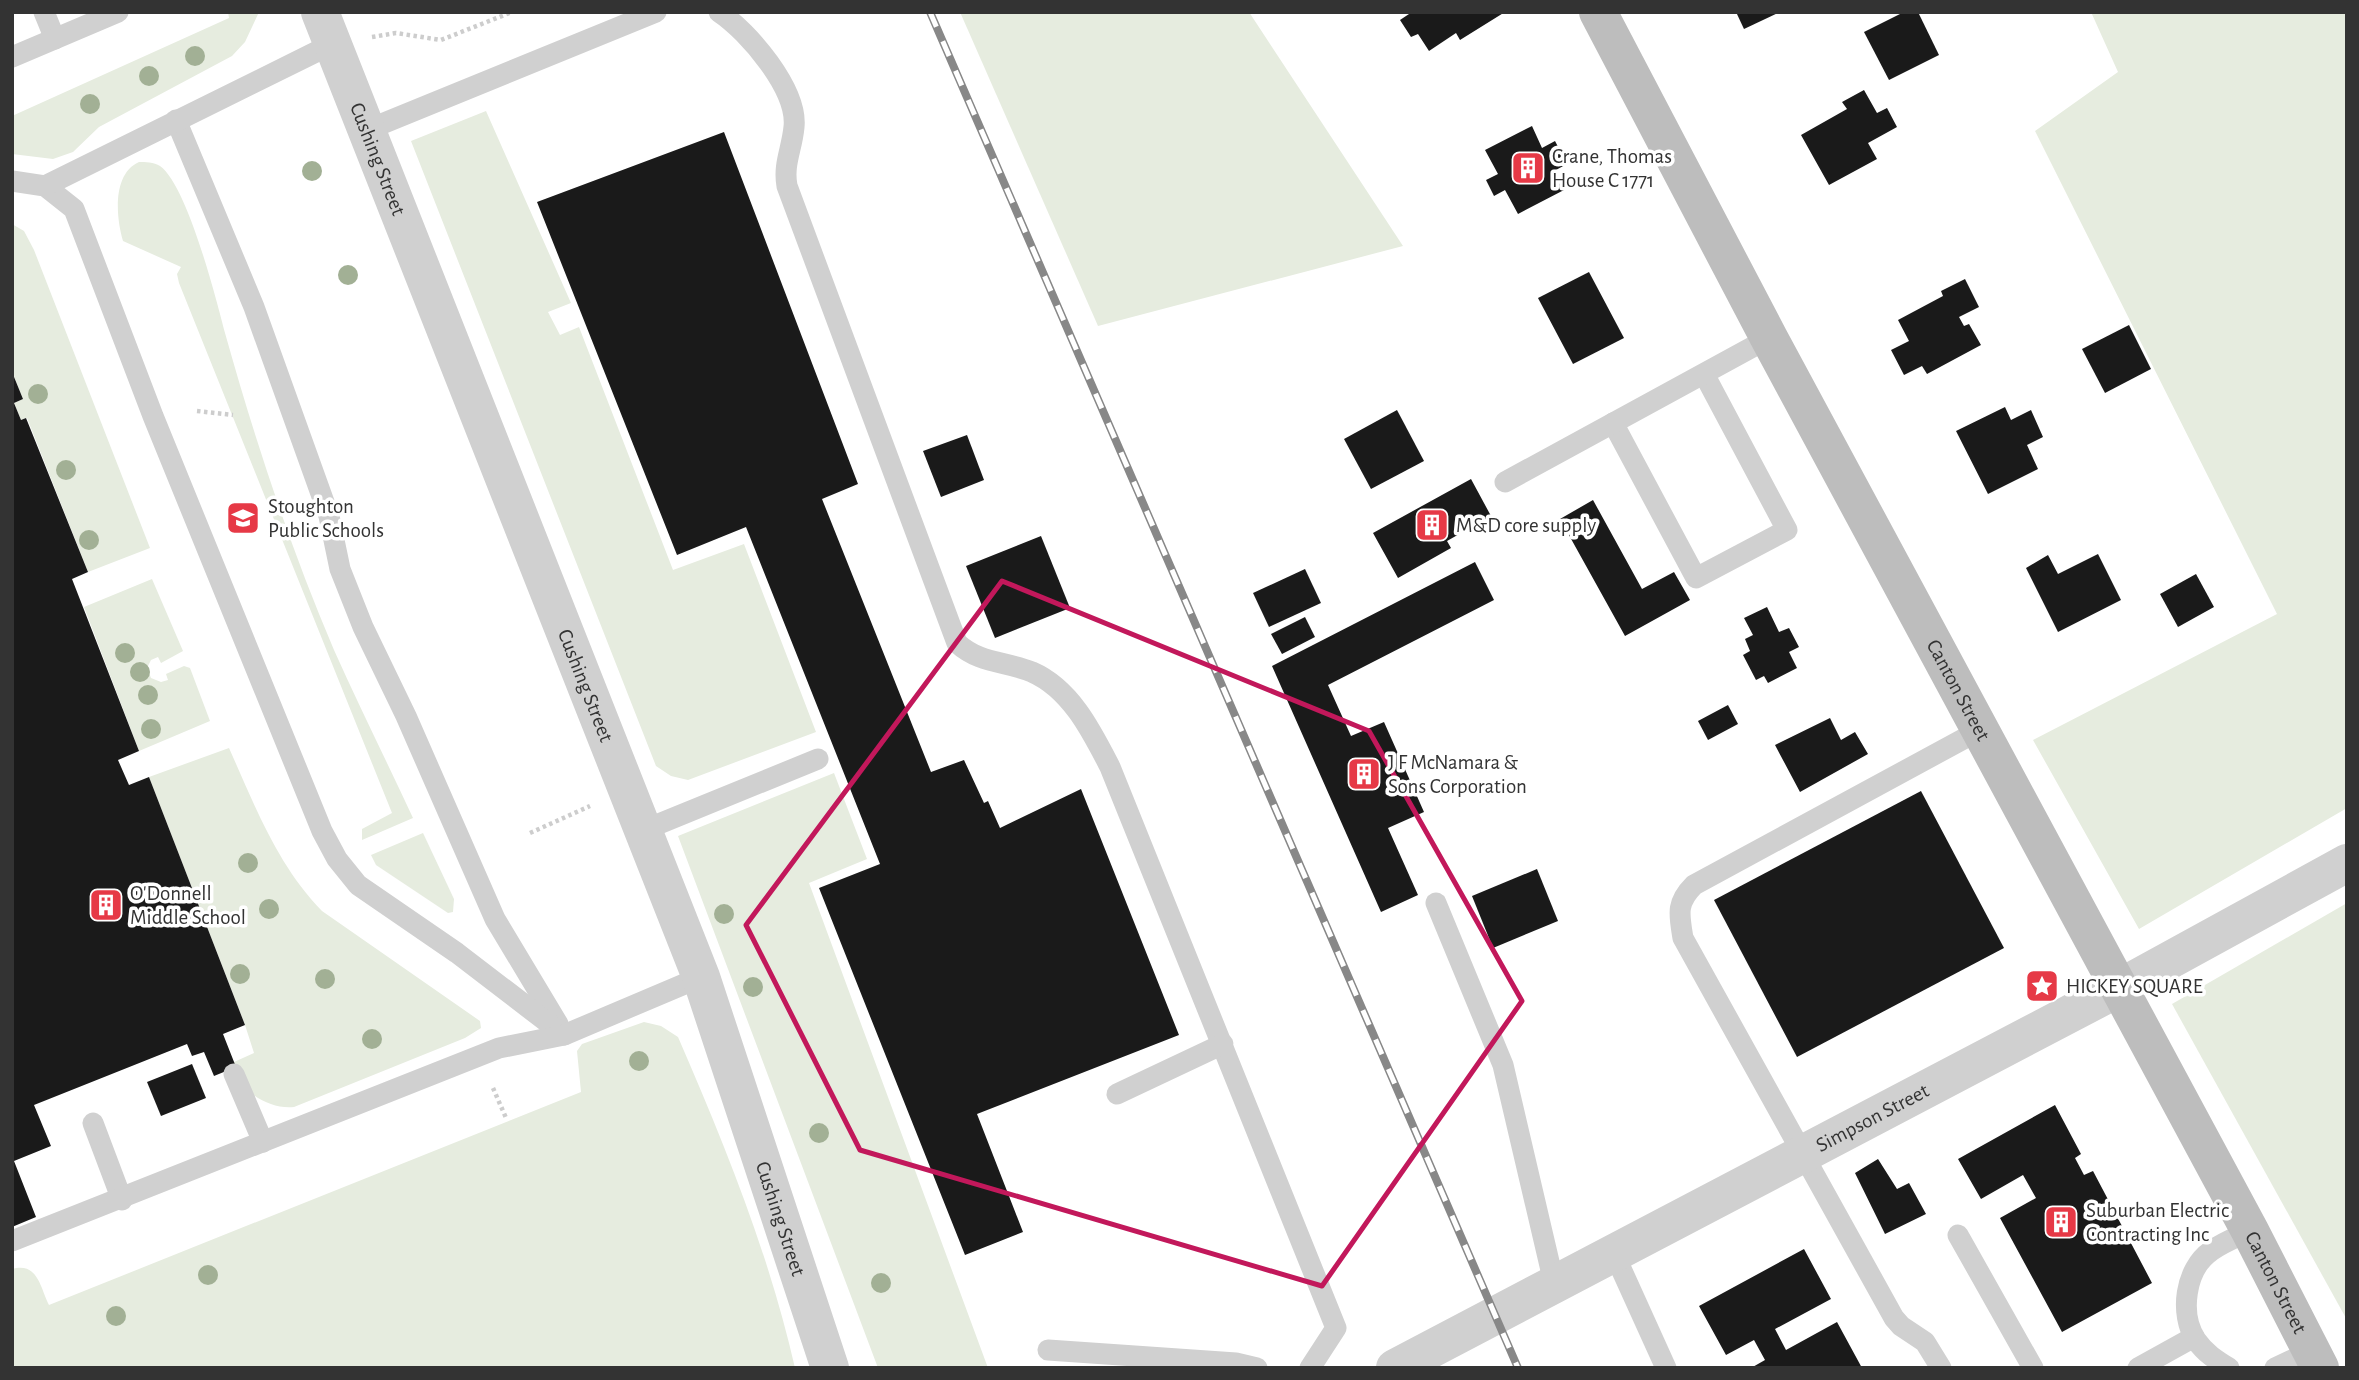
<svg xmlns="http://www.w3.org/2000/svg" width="2359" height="1380" viewBox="0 0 2359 1380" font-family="'Alegreya Sans',sans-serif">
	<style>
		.green { fill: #e6ecdf }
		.building { fill: #1a1a1a }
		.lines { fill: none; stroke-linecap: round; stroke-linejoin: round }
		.path { stroke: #cdcdcd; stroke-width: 4.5; stroke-dasharray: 3.5 3.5; stroke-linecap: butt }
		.lane { stroke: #d0d0d0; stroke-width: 21 }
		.street { stroke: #d0d0d0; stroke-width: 38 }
		.secondary { stroke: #bdbdbd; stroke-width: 38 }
		.rail-casing { stroke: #888; stroke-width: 8 }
		.rail { stroke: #fff; stroke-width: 5; stroke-dasharray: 16; stroke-linecap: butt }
		.tree { fill: #a2b095 }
		.marked { fill: none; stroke: #c2185b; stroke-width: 5; stroke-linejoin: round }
		.labels { text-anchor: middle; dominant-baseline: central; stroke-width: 7; stroke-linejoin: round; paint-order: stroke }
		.poi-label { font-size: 21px; fill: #333; stroke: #fff; text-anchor: start }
		.street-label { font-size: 21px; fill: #333; stroke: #fff }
	</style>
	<rect width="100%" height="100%" fill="#fff"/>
	<g class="green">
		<polygon points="228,12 259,12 245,42 232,56 99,127 73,152 53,159 12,154 12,116 229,18"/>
		<polygon points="960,12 1249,12 1403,246 1098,326"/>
		<polygon points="2091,12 2347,12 2347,808 2139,929 2033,740 2277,614 2035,131 2118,72"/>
		<polygon points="486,111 571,303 548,312 560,335 579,327 673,570 744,544 816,732 688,780 671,776 656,766 411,141"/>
		<path d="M139 162C145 162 154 162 160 166 187 185 216 298 225 333 255 440 290 547 334 650 359 706 387 762 413 818L362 840V829L392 813 179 283 177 274 181 267 123 241C116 217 112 174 139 162Z"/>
		<polygon points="12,224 24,231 34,250 150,548 88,572 27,418 21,420 14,403 23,399 12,372"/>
		<polygon points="152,579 183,651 161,663 158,657 151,660 147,668 151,678 161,682 168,680 166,674 184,666 190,668 210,721 139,751 84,607"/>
		<path d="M229 748C255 806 277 865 322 911L480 1021 481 1028 465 1038 294 1107C268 1110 235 1089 234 1062L254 1053 245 1025 149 777Z"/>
		<polygon points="834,773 867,859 809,883 988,1368 878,1368 678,836"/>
		<polygon points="423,833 454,899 453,912 448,913 376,865 371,855"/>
		<polygon points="2347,903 2347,1320 2172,1004"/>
		<path d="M644 1022 661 1026 678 1037C725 1145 769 1254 795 1368H12V1269C38 1262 40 1287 49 1305L581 1092 577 1051 582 1044Z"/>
	</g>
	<g class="building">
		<polygon points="1412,12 1505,12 1460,40 1456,33 1429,51 1418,34 1411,37 1400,20"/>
		<polygon points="1736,12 1780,12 1744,29"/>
		<polygon points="1904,12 1918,12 1939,55 1889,80 1864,32"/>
		<polygon points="1864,90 1877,113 1887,108 1897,127 1868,143 1877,159 1829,185 1801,135 1847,109 1842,102"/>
		<polygon points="1532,126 1542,148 1555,141 1567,164 1554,171 1564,190 1518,214 1505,190 1494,196 1486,180 1498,174 1485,150"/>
		<polygon points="724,132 858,484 822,499 931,772 964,760 984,803 988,801 1000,828 1081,789 1179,1035 977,1114 1023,1232 965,1255 819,888 880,864 746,527 677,555 537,202"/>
		<polygon points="1589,272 1624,338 1573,364 1538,298"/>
		<polygon points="1965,279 1979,307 1959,317 1964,326 1969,324 1981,345 1927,374 1922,366 1904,375 1891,350 1909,341 1898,320 1943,296 1941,291"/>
		<polygon points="2129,325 2151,369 2105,393 2082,349"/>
		<polygon points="12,372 23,399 14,403 21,420 26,418 88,572 72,579 139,751 118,760 129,785 149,777 245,1025 223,1034 236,1067 214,1076 204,1052 192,1056 187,1044 34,1105 51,1146 14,1161 36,1217 12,1227"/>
		<polygon points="2005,407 2011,420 2031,410 2043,437 2027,445 2038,469 1988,494 1956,431"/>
		<polygon points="1397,410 1424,461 1371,489 1344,439"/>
		<polygon points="967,435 984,480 941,497 923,451"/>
		<polygon points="1471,479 1491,516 1447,541 1451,548 1398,578 1373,533"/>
		<polygon points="1593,500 1642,589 1674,572 1690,600 1625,636 1560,519"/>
		<polygon points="1041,536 1070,608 995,638 966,566"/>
		<polygon points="2098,554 2121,600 2058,632 2026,568 2048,555 2058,574"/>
		<polygon points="1475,562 1494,600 1328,685 1351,736 1384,722 1424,812 1388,828 1418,895 1381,912 1272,666"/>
		<polygon points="1305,569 1321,603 1269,627 1253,593"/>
		<polygon points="2196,574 2214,607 2178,627 2160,594"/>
		<polygon points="1767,607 1779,632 1789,628 1799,647 1789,652 1797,668 1768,683 1764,676 1756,680 1743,655 1750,651 1745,639 1753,635 1744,618"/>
		<polygon points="1305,617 1315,637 1282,654 1271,634"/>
		<polygon points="1728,705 1738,724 1708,740 1698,721"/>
		<polygon points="1830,718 1841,740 1855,732 1868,754 1800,792 1775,745"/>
		<polygon points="1921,791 2004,948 1797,1057 1714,900"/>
		<polygon points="1537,869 1558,921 1493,948 1472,896"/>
		<polygon points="192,1064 206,1098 161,1116 147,1082"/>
		<polygon points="2055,1105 2081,1154 2075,1158 2084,1175 2093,1171 2152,1283 2062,1332 2000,1218 2036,1198 2023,1175 1981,1199 1958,1159"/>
		<polygon points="1878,1159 1897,1189 1909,1183 1926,1214 1885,1234 1855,1173"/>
		<polygon points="1804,1249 1831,1299 1775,1329 1786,1350 1837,1322 1862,1368 1751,1368 1765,1360 1754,1340 1726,1355 1699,1306"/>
	</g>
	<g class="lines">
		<g class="path">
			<polyline points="372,37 396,33 441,40 512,12"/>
			<polyline points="197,411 233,415"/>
			<polyline points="530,833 590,806"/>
			<polyline points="493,1088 506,1118"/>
		</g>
		<g class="lane">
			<polyline points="44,12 55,39"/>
			<path d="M719 12C749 32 798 90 794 127 792 149 783 164 787 186L957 643C980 664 1005 661 1032 672 1071 689 1092 732 1110 767L1336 1328 1310 1368"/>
			<polyline points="12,57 118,12"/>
			<polyline points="176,120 254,307 329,516 340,569 363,627 406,716 495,919 558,1024"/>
			<polyline points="367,130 656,12"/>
			<polyline points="12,181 45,186 74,209 153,416 322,831 337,859 358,885 457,953 564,1035"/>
			<polyline points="45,186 332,44"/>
			<polyline points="1613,423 1696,578 1787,530 1704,374"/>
			<polyline points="1505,482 1769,338"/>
			<polyline points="644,830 818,759"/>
			<polyline points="1436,903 1503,1065 1554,1283"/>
			<polyline points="234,1074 263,1142"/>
			<polyline points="1117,1094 1223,1044"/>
			<polyline points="93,1123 122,1200"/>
			<polyline points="1958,1235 2033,1368"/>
			<polyline points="12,1241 499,1048 564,1035 701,977"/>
			<polyline points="1613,1251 1666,1368"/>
			<polyline points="1048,1350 1236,1363 1257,1368"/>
			<path d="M1941 1368 1925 1342 1901 1326 1894 1318 1683 938C1679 914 1676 903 1694 885L1980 730"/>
			<polyline points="2138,1368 2194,1337"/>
			<path d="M2229 1368C2216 1360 2205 1353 2196 1340 2179 1314 2185 1269 2211 1251 2222 1243 2237 1237 2250 1231"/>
			<polyline points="2275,1368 2311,1351"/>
		</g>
		<g class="street">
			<path id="s1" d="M320 12 701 977 830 1368"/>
			<path id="s2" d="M1395 1368 2119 988 2347 863"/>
		</g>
		<path class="secondary" id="s3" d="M1598 12 1769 338 2250 1231 2320 1368"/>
		<defs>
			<polyline id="rail" points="930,12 1518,1368"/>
		</defs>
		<use href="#rail" class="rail-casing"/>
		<use href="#rail" class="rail"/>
	</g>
	<g class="tree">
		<circle cx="195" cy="56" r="10"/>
		<circle cx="149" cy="76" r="10"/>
		<circle cx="90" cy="104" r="10"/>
		<circle cx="312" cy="171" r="10"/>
		<circle cx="348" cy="275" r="10"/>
		<circle cx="38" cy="394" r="10"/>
		<circle cx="66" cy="470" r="10"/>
		<circle cx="89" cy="540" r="10"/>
		<circle cx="125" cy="653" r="10"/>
		<circle cx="140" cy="672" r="10"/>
		<circle cx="148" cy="695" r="10"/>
		<circle cx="151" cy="729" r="10"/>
		<circle cx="248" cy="863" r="10"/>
		<circle cx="269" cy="909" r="10"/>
		<circle cx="724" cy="914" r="10"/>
		<circle cx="240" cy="974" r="10"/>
		<circle cx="325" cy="979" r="10"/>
		<circle cx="753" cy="987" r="10"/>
		<circle cx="372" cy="1039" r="10"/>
		<circle cx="639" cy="1061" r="10"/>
		<circle cx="819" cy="1133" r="10"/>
		<circle cx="208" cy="1275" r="10"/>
		<circle cx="881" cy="1283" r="10"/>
		<circle cx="116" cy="1316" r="10"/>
	</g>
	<path class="marked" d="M1002 581 1369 731 1522 1001 1322 1286 860 1150 746 925Z"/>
	<defs>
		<symbol id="building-square" viewBox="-11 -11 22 22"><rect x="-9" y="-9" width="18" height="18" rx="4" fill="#e63946" stroke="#fff"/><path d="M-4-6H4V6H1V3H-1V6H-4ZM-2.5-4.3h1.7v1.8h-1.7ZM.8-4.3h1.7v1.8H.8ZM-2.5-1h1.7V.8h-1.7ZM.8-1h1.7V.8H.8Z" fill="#fff"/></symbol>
		<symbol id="school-square" viewBox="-11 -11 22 22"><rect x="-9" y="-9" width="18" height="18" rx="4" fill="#e63946" stroke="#fff"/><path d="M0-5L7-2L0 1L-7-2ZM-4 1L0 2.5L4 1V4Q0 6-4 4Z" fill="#fff"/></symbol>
		<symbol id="sight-square" viewBox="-11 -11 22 22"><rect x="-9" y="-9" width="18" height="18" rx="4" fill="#e63946" stroke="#fff"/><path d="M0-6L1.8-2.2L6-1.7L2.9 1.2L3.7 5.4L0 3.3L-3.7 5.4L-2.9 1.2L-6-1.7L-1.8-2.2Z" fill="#fff"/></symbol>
	</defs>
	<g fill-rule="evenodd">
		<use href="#building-square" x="1509" y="149" width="38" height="38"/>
		<use href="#school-square" x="224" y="499" width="38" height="38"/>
		<use href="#building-square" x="1413" y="506" width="38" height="38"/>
		<use href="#building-square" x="1345" y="755" width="38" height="38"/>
		<use href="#building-square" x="87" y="886" width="38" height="38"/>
		<use href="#sight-square" x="2023" y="967" width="38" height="38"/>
		<use href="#building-square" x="2042" y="1203" width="38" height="38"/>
	</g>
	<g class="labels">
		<g class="poi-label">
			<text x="1552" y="156">Crane, Thomas<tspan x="1552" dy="24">House C 1771</tspan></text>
			<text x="268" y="506">Stoughton<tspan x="268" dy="24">Public Schools</tspan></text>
			<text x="1456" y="525">M&amp;D core supply</text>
			<text x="1388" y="762">J F McNamara &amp;<tspan x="1388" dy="24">Sons Corporation</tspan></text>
			<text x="130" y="893">O'Donnell<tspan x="130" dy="24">Middle School</tspan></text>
			<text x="2066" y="986">HICKEY SQUARE</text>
			<text x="2086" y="1210">Suburban Electric<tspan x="2086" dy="24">Contracting Inc</tspan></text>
		</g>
		<g class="street-label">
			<text stroke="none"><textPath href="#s1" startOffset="158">Cushing Street</textPath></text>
			<text stroke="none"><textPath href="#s1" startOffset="724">Cushing Street</textPath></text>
			<text stroke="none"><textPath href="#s3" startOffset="768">Canton Street</textPath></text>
			<text stroke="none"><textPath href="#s2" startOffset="539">Simpson Street</textPath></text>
			<text stroke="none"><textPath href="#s1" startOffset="1292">Cushing Street</textPath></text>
			<text stroke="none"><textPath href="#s3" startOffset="1440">Canton Street</textPath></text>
		</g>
	</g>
	<rect width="2359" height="1380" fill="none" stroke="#333333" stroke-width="28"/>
</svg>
